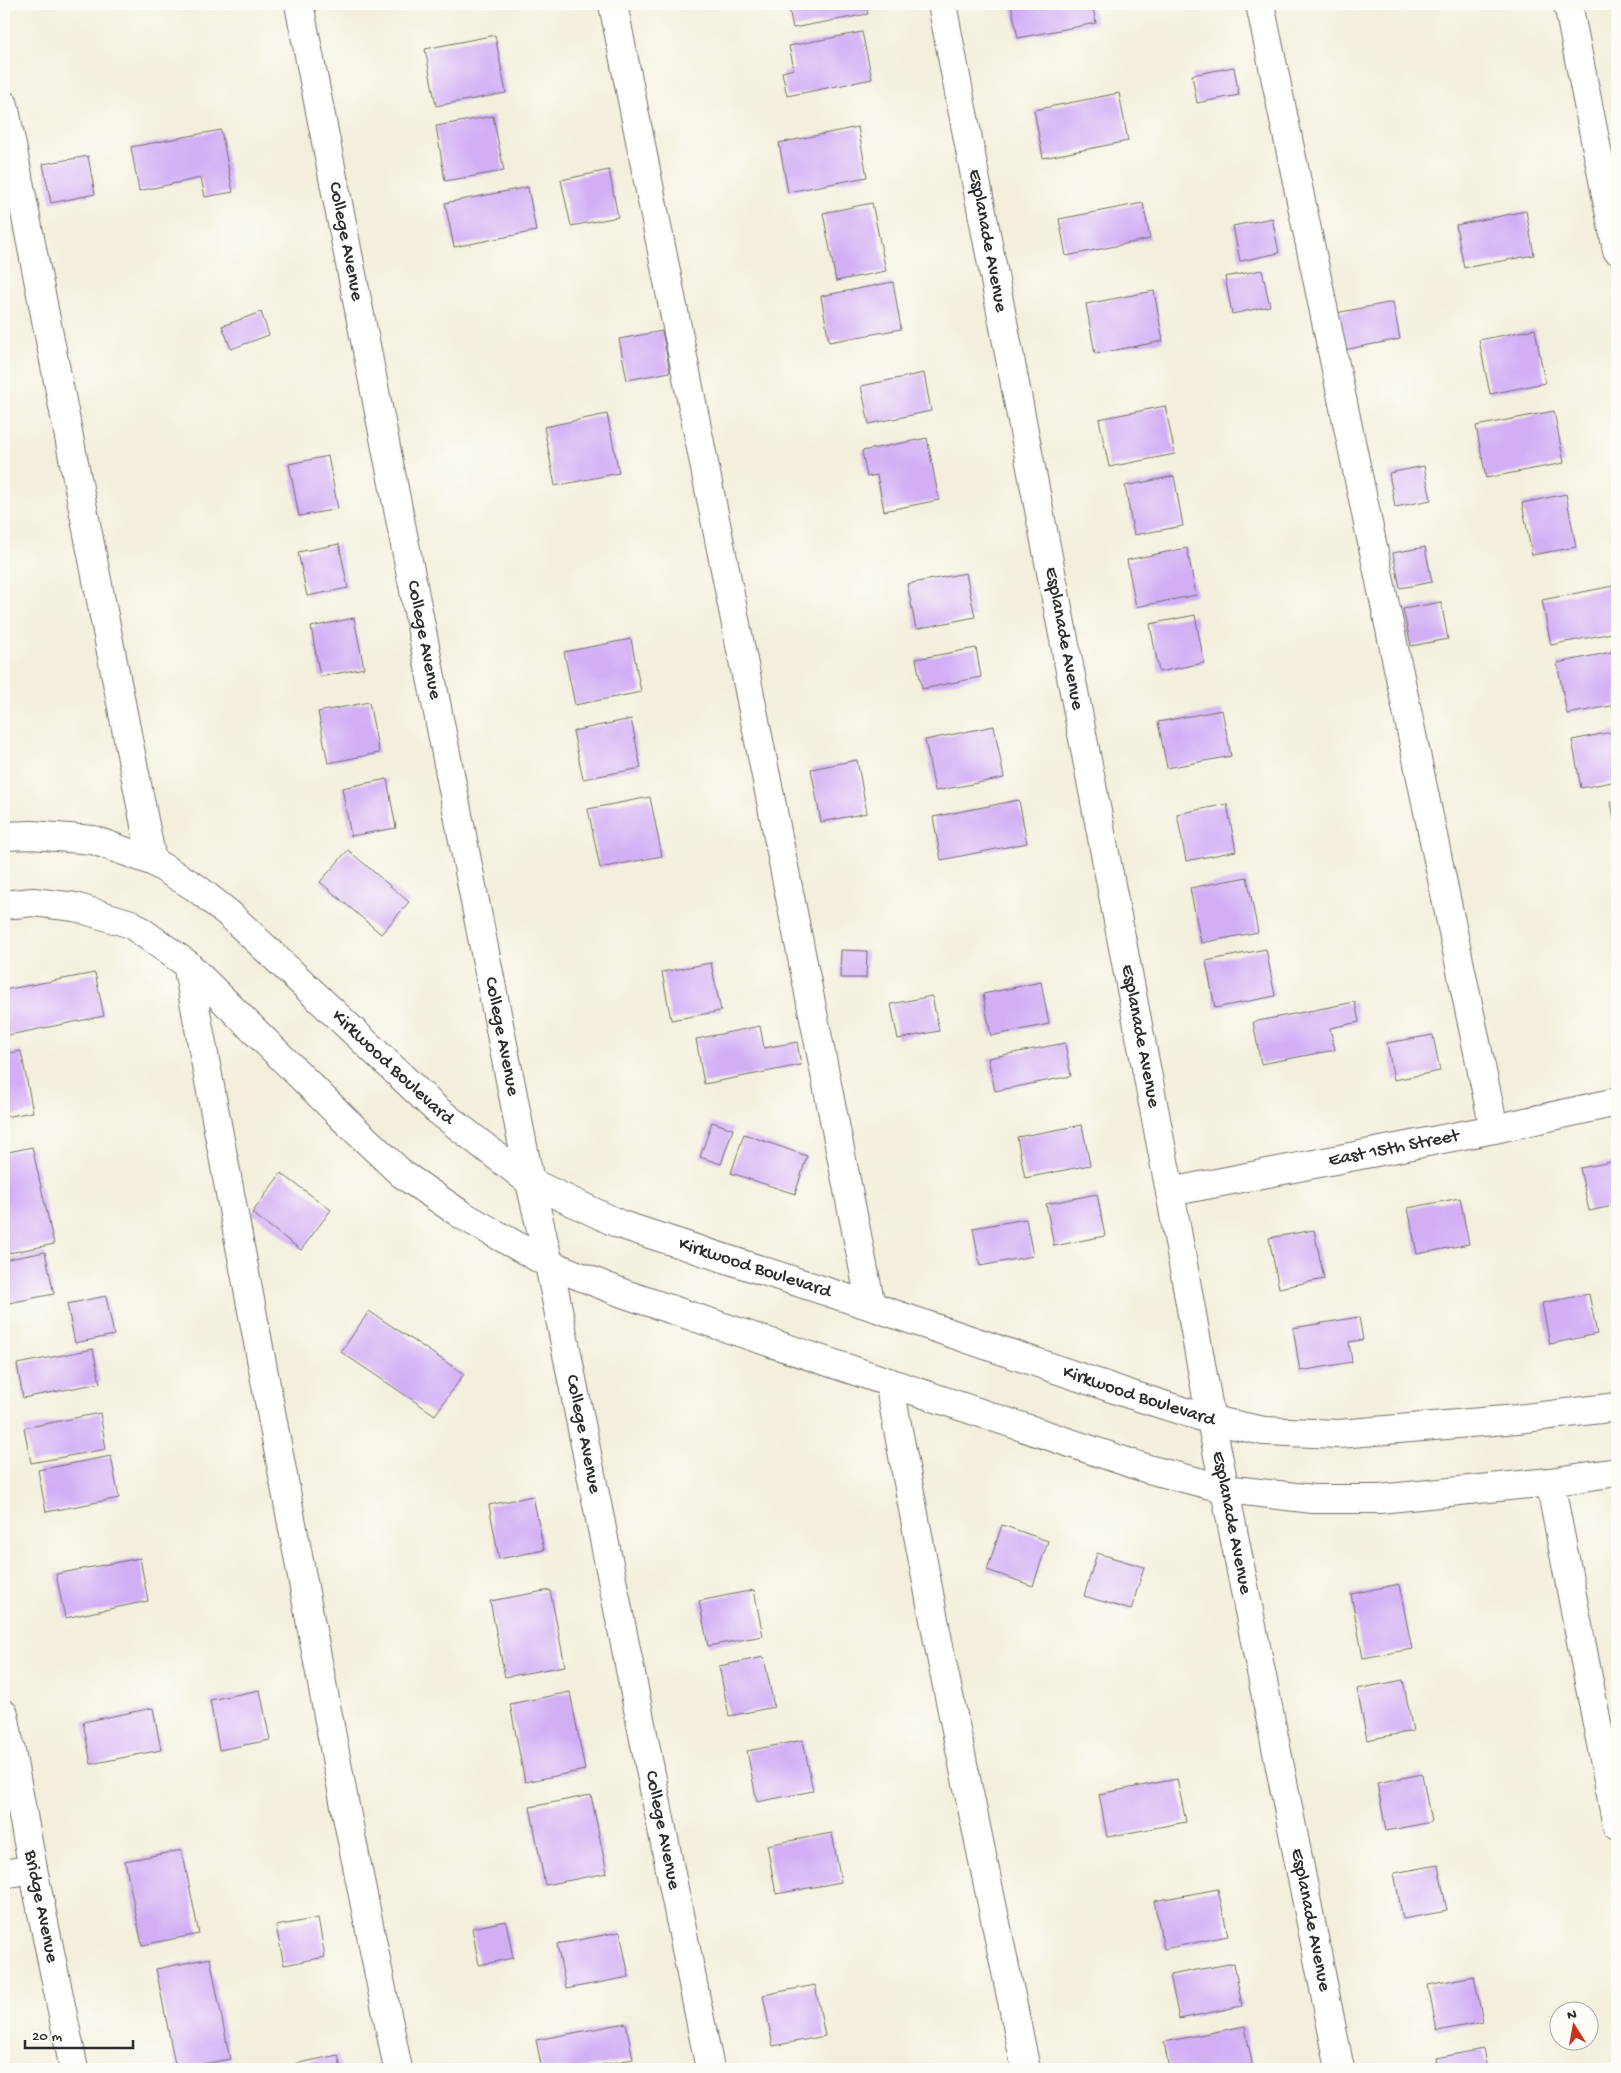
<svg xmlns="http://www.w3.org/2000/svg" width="1621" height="2073" viewBox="0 0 1621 2073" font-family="'Gochi Hand',sans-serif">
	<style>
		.building { fill: #d2aef5 }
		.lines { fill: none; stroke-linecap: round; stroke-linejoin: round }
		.minor-casing { stroke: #717069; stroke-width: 30 }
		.minor { stroke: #fff; stroke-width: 28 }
		.labels { text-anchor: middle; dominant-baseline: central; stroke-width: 5; stroke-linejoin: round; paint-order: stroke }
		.street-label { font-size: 19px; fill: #2b2b2b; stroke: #fdfcf7 }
	</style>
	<rect width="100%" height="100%" fill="#fdfcf7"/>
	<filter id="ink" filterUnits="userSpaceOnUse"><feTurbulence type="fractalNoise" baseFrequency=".02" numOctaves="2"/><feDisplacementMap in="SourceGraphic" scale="10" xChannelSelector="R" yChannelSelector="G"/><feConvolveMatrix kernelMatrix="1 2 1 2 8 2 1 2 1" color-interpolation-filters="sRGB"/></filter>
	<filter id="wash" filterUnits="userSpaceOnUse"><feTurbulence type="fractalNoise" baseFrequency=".0096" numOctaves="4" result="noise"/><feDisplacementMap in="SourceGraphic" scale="20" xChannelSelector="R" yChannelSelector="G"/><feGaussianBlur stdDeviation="1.12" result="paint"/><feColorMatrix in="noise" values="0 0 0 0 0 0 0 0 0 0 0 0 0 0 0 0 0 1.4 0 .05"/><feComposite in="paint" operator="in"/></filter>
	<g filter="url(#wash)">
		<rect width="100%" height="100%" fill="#f3efdc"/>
		<g id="blocks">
			<g class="building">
				<polygon points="788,4 866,4 868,14 793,28"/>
				<polygon points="1011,4 1092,4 1096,23 1018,38"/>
				<polygon points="1409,4 1430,4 1430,5 1410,8"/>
				<polygon points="862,32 872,79 787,96 782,72 794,69 789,46"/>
				<polygon points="495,35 506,93 436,106 425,49"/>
				<polygon points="1234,67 1239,95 1197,103 1192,75"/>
				<polygon points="1119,93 1128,141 1043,158 1034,110"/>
				<polygon points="493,116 504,171 445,181 436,126"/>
				<polygon points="858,127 867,177 788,192 779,143"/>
				<polygon points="221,130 233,192 205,197 201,178 139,191 131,147"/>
				<polygon points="88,156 95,194 51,203 43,164"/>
				<polygon points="609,170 618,217 571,226 561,180"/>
				<polygon points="528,187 536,231 454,247 445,203"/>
				<polygon points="872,203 886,271 836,281 823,213"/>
				<polygon points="1143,203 1150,239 1066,256 1059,219"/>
				<polygon points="4,211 8,229 4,230"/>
				<polygon points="1526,211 1534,255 1464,268 1456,225"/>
				<polygon points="1272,218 1279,253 1240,261 1233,226"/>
				<polygon points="1262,270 1270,306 1232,314 1225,277"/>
				<polygon points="893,282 901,329 829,342 821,296"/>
				<polygon points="1154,291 1163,341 1095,354 1086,304"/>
				<polygon points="1393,302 1400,339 1343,350 1336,313"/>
				<polygon points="261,312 269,335 231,349 222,326"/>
				<polygon points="1535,329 1545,383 1490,394 1479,340"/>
				<polygon points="662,331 670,372 627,380 619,339"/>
				<polygon points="924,373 931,411 869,424 861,386"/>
				<polygon points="1165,406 1175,454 1109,467 1099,419"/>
				<polygon points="1554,411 1564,463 1486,478 1476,426"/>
				<polygon points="607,414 619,473 555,486 544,427"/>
				<polygon points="927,438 939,500 884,511 877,475 867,477 862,451"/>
				<polygon points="328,456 338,509 299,516 289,464"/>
				<polygon points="1424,466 1431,500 1395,507 1389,473"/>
				<polygon points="1174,476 1183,526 1134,535 1125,486"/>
				<polygon points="1566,494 1576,547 1532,555 1522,503"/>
				<polygon points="339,544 348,588 307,596 298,552"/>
				<polygon points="1425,547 1432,582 1400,588 1393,553"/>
				<polygon points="1187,548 1196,595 1136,607 1127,560"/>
				<polygon points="966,573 975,617 916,629 907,584"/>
				<polygon points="1613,586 1617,608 1617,632 1551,645 1542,600"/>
				<polygon points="1441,602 1448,639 1411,646 1403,609"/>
				<polygon points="1195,615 1204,663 1159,672 1150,624"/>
				<polygon points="354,618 364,668 320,677 311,627"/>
				<polygon points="631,639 641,692 575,705 564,652"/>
				<polygon points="976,648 981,677 922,689 916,659"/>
				<polygon points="1617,651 1617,705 1567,714 1557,663"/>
				<polygon points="369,702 379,753 328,763 318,712"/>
				<polygon points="1222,710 1231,756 1167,768 1158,722"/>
				<polygon points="631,719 641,768 583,779 573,731"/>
				<polygon points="994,726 1004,778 935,791 925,740"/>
				<polygon points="1617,731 1617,781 1581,788 1572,740"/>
				<polygon points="857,760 867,813 821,822 811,769"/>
				<polygon points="387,779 396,828 351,836 342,788"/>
				<polygon points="650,797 662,856 600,868 588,809"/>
				<polygon points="1019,800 1027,843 941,860 933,817"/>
				<polygon points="1617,801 1617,829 1616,829 1611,802"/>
				<polygon points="1227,804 1236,851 1186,861 1177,814"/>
				<polygon points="348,850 409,902 381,934 320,882"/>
				<polygon points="1247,877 1258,932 1201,943 1190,888"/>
				<polygon points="1266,949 1275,996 1215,1008 1206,961"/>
				<polygon points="841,950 867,951 866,978 840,978"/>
				<polygon points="711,963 721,1011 671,1020 662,972"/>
				<polygon points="95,973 104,1016 4,1036 4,990"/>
				<polygon points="1041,982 1049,1024 991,1036 983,994"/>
				<polygon points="932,996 939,1031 898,1039 891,1004"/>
				<polygon points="1355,1002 1359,1022 1330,1028 1335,1050 1261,1064 1253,1022"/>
				<polygon points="760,1026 764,1048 797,1042 801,1065 704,1084 696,1039"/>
				<polygon points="1433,1035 1440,1071 1394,1080 1387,1043"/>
				<polygon points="1065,1043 1071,1076 995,1091 988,1058"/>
				<polygon points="21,1051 33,1112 4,1117 4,1054"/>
				<polygon points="712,1122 733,1129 721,1164 700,1157"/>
				<polygon points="1082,1125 1090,1165 1025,1178 1017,1137"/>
				<polygon points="744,1134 807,1156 795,1194 731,1173"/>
				<polygon points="32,1147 54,1244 4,1254 4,1153"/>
				<polygon points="1617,1161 1617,1205 1589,1211 1580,1168"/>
				<polygon points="281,1173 331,1210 301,1250 252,1213"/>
				<polygon points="1097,1194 1105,1236 1054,1246 1046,1204"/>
				<polygon points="1460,1198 1469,1244 1417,1254 1408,1208"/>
				<polygon points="1026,1219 1033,1256 980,1266 973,1228"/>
				<polygon points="1314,1230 1324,1279 1279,1288 1269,1238"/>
				<polygon points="45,1252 54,1294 4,1304 4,1260"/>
				<polygon points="1589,1294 1597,1334 1550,1344 1542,1303"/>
				<polygon points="106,1296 114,1335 75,1343 67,1304"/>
				<polygon points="369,1311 464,1374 435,1415 341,1352"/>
				<polygon points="1359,1317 1363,1340 1349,1342 1352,1362 1300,1371 1293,1328"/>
				<polygon points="93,1349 100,1383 23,1398 17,1364"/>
				<polygon points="100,1413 106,1449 31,1463 24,1428"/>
				<polygon points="111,1456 119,1498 46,1512 38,1470"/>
				<polygon points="533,1496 544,1550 499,1559 489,1505"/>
				<polygon points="1002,1525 1048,1541 1033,1586 987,1570"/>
				<polygon points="1097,1553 1144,1567 1131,1610 1084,1596"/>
				<polygon points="140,1558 148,1601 65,1618 56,1574"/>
				<polygon points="1399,1584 1412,1649 1363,1658 1351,1594"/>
				<polygon points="550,1590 565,1666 505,1677 490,1601"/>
				<polygon points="754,1590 763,1636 708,1646 699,1601"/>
				<polygon points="764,1657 774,1707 729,1716 719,1666"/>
				<polygon points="1403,1680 1413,1731 1367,1740 1357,1689"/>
				<polygon points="260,1690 270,1740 219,1750 210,1700"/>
				<polygon points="570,1692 585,1770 525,1782 510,1704"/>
				<polygon points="153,1708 161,1750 91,1764 83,1722"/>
				<polygon points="803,1740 813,1791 757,1802 747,1751"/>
				<polygon points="1422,1774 1431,1822 1386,1831 1377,1783"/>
				<polygon points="1177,1779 1186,1822 1107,1837 1099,1794"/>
				<polygon points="591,1795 607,1873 545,1885 530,1807"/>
				<polygon points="832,1833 841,1882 776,1894 767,1845"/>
				<polygon points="182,1850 199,1934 142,1945 125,1861"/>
				<polygon points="1438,1865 1447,1911 1403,1919 1394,1873"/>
				<polygon points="1218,1889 1228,1936 1164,1949 1154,1901"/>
				<polygon points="318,1918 325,1957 284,1965 276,1926"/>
				<polygon points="506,1921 513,1958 479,1965 472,1928"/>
				<polygon points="620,1932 629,1977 566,1989 557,1944"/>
				<polygon points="210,1958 230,2059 176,2069 156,1969"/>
				<polygon points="1234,1963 1242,2006 1179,2019 1170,1975"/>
				<polygon points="1474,1976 1483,2022 1437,2031 1428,1985"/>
				<polygon points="815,1985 825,2036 773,2046 763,1995"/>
				<polygon points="626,2023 633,2059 580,2069 542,2069 536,2040"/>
				<polygon points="1245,2026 1253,2069 1169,2069 1164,2042"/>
				<polygon points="1483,2049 1487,2069 1438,2069 1436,2058"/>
				<polygon points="338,2055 341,2069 295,2069 294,2064"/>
			</g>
		</g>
	</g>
	<g filter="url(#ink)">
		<use href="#blocks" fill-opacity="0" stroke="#717069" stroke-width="1"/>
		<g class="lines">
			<defs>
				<g id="minor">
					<path id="s1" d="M299 4 530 1182 549 1264 710 2069"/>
					<polyline points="613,4 871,1306"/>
					<path id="s2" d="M942 4 1170 1192 1211 1420 1340 2069"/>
					<polyline points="1260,4 1494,1129"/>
					<polyline points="1568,4 1617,250"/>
					<polyline points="4,105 152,861"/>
					<path id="s3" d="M4 836 32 835 93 840 152 861 195 887 228 913 436 1109 530 1182 619 1224 871 1306 1129 1394 1211 1420 1264 1431 1339 1434 1517 1419 1617 1407"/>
					<polyline points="4,905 33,902 75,907 131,924 187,964 345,1120 402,1174 462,1215 549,1264 625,1294 1148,1469 1226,1489 1313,1499 1379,1499 1550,1482 1617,1472"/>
					<polyline points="187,964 345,1806 398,2069"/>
					<path id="s4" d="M1170 1192 1494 1129 1617 1102"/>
					<polyline points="889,1382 942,1662 1026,2069"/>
					<polyline points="1550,1482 1617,1826"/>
					<path id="s5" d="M4 1714 33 1869 74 2069"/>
					<polyline points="4,1874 33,1869"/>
				</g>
			</defs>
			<use href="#minor" class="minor-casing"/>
			<use href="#minor" class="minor"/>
		</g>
	</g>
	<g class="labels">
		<g class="street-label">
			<text stroke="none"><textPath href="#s2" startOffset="241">Esplanade Avenue</textPath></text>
			<text stroke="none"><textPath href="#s1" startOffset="242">College Avenue</textPath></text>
			<text stroke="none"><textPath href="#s2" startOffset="646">Esplanade Avenue</textPath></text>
			<text stroke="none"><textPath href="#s1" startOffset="648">College Avenue</textPath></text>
			<text stroke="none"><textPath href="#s1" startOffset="1052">College Avenue</textPath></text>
			<text stroke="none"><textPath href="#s2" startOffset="1051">Esplanade Avenue</textPath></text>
			<text stroke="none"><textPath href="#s3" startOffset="470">Kirkwood Boulevard</textPath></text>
			<text stroke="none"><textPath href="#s4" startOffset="228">East 15th Street</textPath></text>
			<text stroke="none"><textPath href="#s3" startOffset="890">Kirkwood Boulevard</textPath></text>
			<text stroke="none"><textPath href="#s3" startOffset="1295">Kirkwood Boulevard</textPath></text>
			<text stroke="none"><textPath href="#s1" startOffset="1458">College Avenue</textPath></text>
			<text stroke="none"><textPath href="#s2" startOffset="1546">Esplanade Avenue</textPath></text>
			<text stroke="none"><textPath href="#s1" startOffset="1862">College Avenue</textPath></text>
			<text stroke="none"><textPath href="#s5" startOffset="196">Bridge Avenue</textPath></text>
			<text stroke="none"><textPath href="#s2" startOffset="1951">Esplanade Avenue</textPath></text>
		</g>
	</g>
	<rect width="1621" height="2073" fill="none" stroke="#fdfcf7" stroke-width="20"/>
	<g transform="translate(1574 2026) rotate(349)"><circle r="24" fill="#fdfcf7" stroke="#a9a8a5"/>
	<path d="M0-4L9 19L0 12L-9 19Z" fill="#c8321e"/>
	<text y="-8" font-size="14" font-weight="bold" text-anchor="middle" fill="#2b2b2b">N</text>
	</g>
	<path d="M25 2040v8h108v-8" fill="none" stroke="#2b2b2b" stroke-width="2.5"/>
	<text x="32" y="2040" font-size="15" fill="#2b2b2b" stroke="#fdfcf7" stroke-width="4" paint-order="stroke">20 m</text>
</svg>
